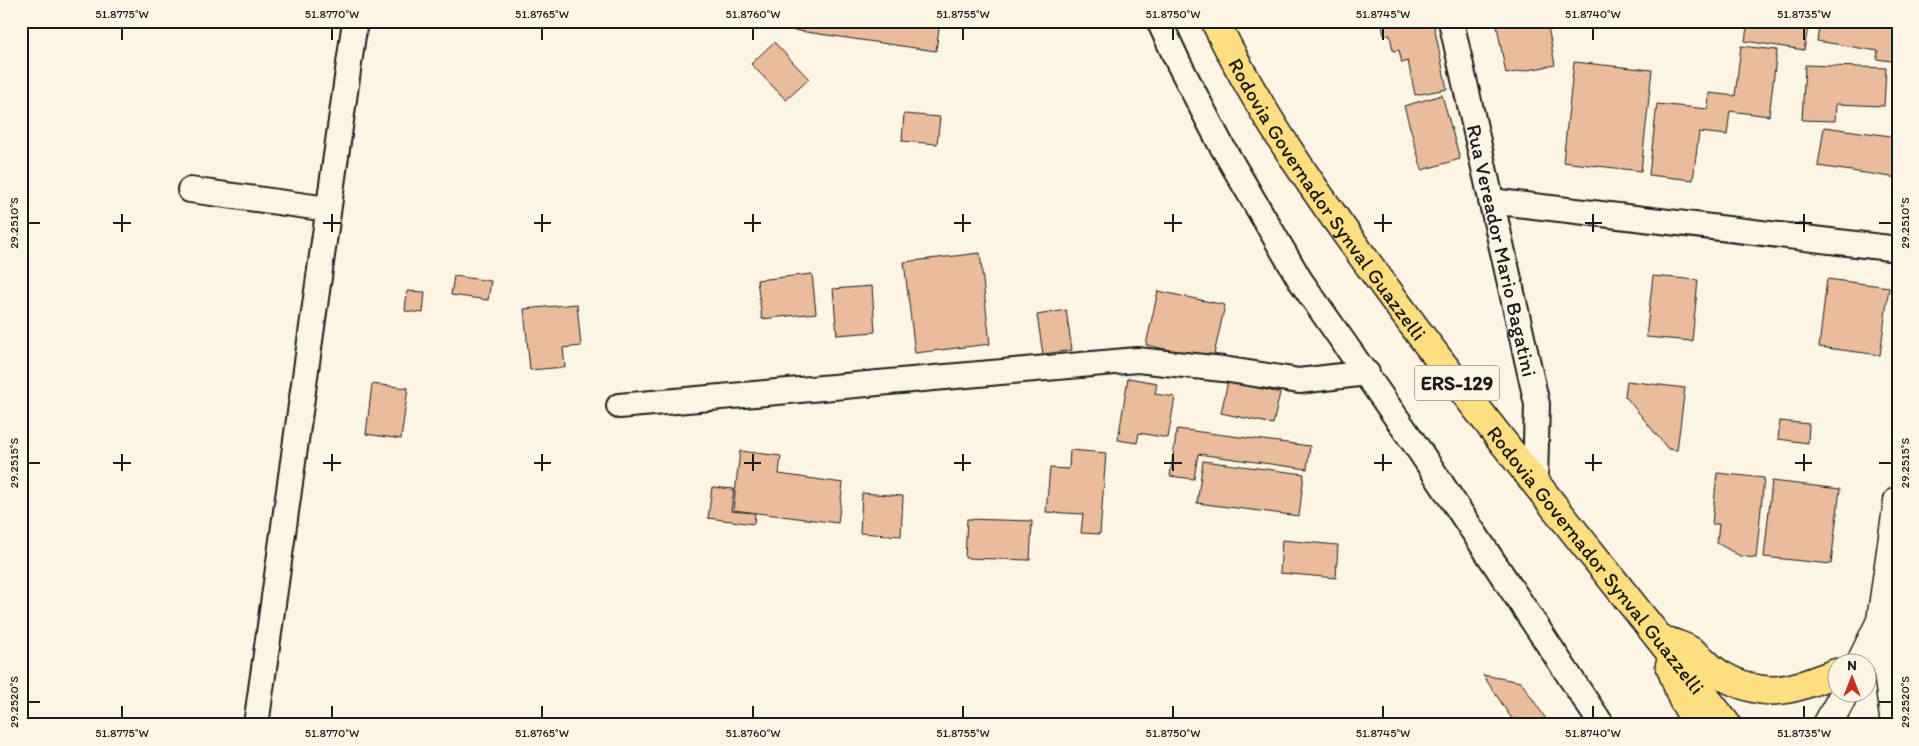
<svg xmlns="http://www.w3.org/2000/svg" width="1919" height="746" viewBox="0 0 1919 746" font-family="Itim,sans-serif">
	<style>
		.building { fill: #ebbc9c; stroke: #1c1c1c }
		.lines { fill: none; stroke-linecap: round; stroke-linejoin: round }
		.minor-casing { stroke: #1c1c1c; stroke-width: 28 }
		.tertiary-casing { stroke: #1c1c1c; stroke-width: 31 }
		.primary-casing { stroke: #1c1c1c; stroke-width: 31 }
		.minor { stroke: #fcf5e5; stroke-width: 24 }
		.tertiary { stroke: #fcf5e5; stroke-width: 28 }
		.primary { stroke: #fedf80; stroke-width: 28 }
		.ticks { fill: none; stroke: #1c1c1c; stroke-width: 2 }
		.labels { text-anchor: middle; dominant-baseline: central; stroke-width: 4; stroke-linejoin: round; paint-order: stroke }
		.shield { fill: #fcf5e5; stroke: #5f5d58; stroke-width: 1 }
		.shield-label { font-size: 20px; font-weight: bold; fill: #1c1c1c }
		.street-label { font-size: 21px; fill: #1c1c1c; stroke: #fcf5e5 }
		.neatline { fill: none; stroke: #1c1c1c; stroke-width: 2 }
		.ticks-label { font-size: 12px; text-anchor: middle; fill: #1c1c1c }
	</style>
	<rect width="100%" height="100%" fill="#fcf5e5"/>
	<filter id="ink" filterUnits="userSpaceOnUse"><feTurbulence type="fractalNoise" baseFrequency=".02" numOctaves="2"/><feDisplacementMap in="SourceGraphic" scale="10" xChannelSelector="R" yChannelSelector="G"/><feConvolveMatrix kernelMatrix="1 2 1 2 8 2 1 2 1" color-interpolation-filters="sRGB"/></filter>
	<g filter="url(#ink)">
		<g class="building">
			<polygon points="731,21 940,21 936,51"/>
			<polygon points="1381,21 1433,21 1447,89 1415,95 1408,61 1402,63 1399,50 1393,51 1390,35 1384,35"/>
			<polygon points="1496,21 1547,21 1555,65 1506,74"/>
			<polygon points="1748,21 1809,21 1804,50 1745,41"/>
			<polygon points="1820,21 1880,21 1898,24 1898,62 1877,59 1878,51 1817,41"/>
			<polygon points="774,42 809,79 786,100 751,64"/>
			<polygon points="1741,46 1777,50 1769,116 1730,111 1727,135 1699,132 1693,180 1649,175 1657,104 1708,109 1709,93 1735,96"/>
			<polygon points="1574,62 1652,70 1641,171 1563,162"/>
			<polygon points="1805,65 1886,68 1884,106 1836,104 1835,121 1802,120"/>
			<polygon points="1442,95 1460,159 1422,170 1404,106"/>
			<polygon points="904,114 940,117 937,144 902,141"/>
			<polygon points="1824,127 1898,137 1898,178 1818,166"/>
			<polygon points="980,253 990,344 915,353 904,262"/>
			<polygon points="812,274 816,313 762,319 757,280"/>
			<polygon points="454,276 491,281 488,300 451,295"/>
			<polygon points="1653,276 1698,280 1692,341 1646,337"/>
			<polygon points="1827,279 1889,287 1880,355 1819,347"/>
			<polygon points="872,286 875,332 837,335 833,289"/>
			<polygon points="407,291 425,292 423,313 405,311"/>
			<polygon points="1158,291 1225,305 1213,359 1146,345"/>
			<polygon points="577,304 581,346 563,348 565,367 530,370 524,309"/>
			<polygon points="1066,310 1072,350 1043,354 1037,315"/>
			<polygon points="1128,378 1157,383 1155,394 1175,397 1168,438 1139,433 1137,443 1118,440"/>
			<polygon points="1228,381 1280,393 1273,424 1221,413"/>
			<polygon points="1627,381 1685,388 1677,450 1668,449 1625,396"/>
			<polygon points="372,384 408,388 401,439 366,434"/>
			<polygon points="1780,421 1809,424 1808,443 1778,439"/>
			<polygon points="1177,429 1310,446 1307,469 1198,454 1194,479 1170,476"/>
			<polygon points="1070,450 1106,453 1100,534 1081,533 1083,514 1046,512 1050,468 1069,469"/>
			<polygon points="740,451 781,456 779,474 843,483 838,523 733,510"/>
			<polygon points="1203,461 1304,474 1299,516 1197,503"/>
			<polygon points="1717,473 1764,478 1756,558 1740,556 1717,543 1719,524 1712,524"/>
			<polygon points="1772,481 1840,489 1831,564 1764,557"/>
			<polygon points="712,487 734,489 731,511 755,513 754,524 708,518"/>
			<polygon points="862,493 903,496 901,536 860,533"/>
			<polygon points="967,519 1032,521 1030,560 965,558"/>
			<polygon points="1282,540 1338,545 1336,578 1280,573"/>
			<polygon points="1483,675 1521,682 1550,725 1516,725"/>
		</g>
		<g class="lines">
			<defs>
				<g id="minor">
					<polyline points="1159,21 1179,64 1220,143 1300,280 1419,450 1602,725"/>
					<path id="s1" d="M1451 21 1537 404 1535 480"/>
					<polyline points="190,190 328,209"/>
					<polyline points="1491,201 1898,249"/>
					<polyline points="619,406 1137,360 1223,369 1299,381 1367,373"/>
					<polyline points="256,725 355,21"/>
				</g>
				<g id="tertiary">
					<polyline points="1860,664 1881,621"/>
					<polyline points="1827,725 1844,694"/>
					<polyline points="1895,725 1881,621 1898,501"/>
				</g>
				<g id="primary">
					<path id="s2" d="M1215 21C1260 115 1321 200 1382 283 1492 434 1613 577 1727 725"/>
					<path d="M1670 642C1677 645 1685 647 1691 651 1702 658 1710 669 1721 675 1768 701 1790 690 1836 673"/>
					<polyline points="1670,665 1682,698 1698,725"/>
				</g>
			</defs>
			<use href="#minor" class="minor-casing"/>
			<use href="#tertiary" class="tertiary-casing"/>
			<use href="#primary" class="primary-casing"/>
			<use href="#minor" class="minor"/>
			<use href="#tertiary" class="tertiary"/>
			<use href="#primary" class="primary"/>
		</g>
	</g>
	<path class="ticks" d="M122 28V40M332 28V40M542 28V40M753 28V40M963 28V40M1173 28V40M1383 28V40M1593 28V40M1804 28V40M122 214V232M332 214V232M542 214V232M753 214V232M963 214V232M1173 214V232M1383 214V232M1593 214V232M1804 214V232M28 223H40M113 223H131M323 223H341M534 223H551M744 223H761M954 223H971M1164 223H1182M1374 223H1392M1585 223H1602M1795 223H1812M1879 223H1892M122 454V471M332 454V471M542 454V471M753 454V471M963 454V471M1173 454V471M1383 454V471M1593 454V471M1804 454V471M28 463H40M113 463H131M323 463H341M534 463H551M744 463H761M954 463H971M1164 463H1182M1374 463H1392M1585 463H1602M1795 463H1812M1879 463H1892M28 702H40M1879 702H1892M122 706V718M332 706V718M542 706V718M753 706V718M963 706V718M1173 706V718M1383 706V718M1593 706V718M1804 706V718"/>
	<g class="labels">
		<rect class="shield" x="1414.5" y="365.5" width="85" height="35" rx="4"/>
		<g class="shield-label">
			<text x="1457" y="383">ERS-129</text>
		</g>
		<g class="street-label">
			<text stroke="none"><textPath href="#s2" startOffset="211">Rodovia Governador Synval Guazzelli</textPath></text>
			<text stroke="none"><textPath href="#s1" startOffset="235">Rua Vereador Mario Bagatini</textPath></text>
			<text stroke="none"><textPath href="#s2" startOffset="661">Rodovia Governador Synval Guazzelli</textPath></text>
		</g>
	</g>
	<rect width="1919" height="746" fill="none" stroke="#fcf5e5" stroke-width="55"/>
	<g transform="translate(1852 678)"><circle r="24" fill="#fcf5e5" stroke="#a29e95"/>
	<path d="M0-4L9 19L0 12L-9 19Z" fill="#c8321e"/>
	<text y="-8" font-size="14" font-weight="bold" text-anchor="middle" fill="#1c1c1c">N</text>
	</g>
	<rect x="28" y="28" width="1864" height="690" class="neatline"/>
	<g class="ticks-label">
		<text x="122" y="18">51.8775°W</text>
		<text x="332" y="18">51.8770°W</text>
		<text x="542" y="18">51.8765°W</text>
		<text x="753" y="18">51.8760°W</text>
		<text x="963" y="18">51.8755°W</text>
		<text x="1173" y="18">51.8750°W</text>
		<text x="1383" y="18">51.8745°W</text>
		<text x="1593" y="18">51.8740°W</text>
		<text x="1804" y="18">51.8735°W</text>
		<text transform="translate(14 223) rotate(-90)" y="4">29.2510°S</text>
		<text transform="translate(1905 223) rotate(-90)" y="4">29.2510°S</text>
		<text transform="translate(14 463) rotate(-90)" y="4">29.2515°S</text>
		<text transform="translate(1905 463) rotate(-90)" y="4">29.2515°S</text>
		<text transform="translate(14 702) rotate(-90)" y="4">29.2520°S</text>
		<text transform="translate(1905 702) rotate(-90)" y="4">29.2520°S</text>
		<text x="122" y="737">51.8775°W</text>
		<text x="332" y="737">51.8770°W</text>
		<text x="542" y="737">51.8765°W</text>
		<text x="753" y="737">51.8760°W</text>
		<text x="963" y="737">51.8755°W</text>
		<text x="1173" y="737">51.8750°W</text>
		<text x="1383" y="737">51.8745°W</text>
		<text x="1593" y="737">51.8740°W</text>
		<text x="1804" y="737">51.8735°W</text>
	</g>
</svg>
